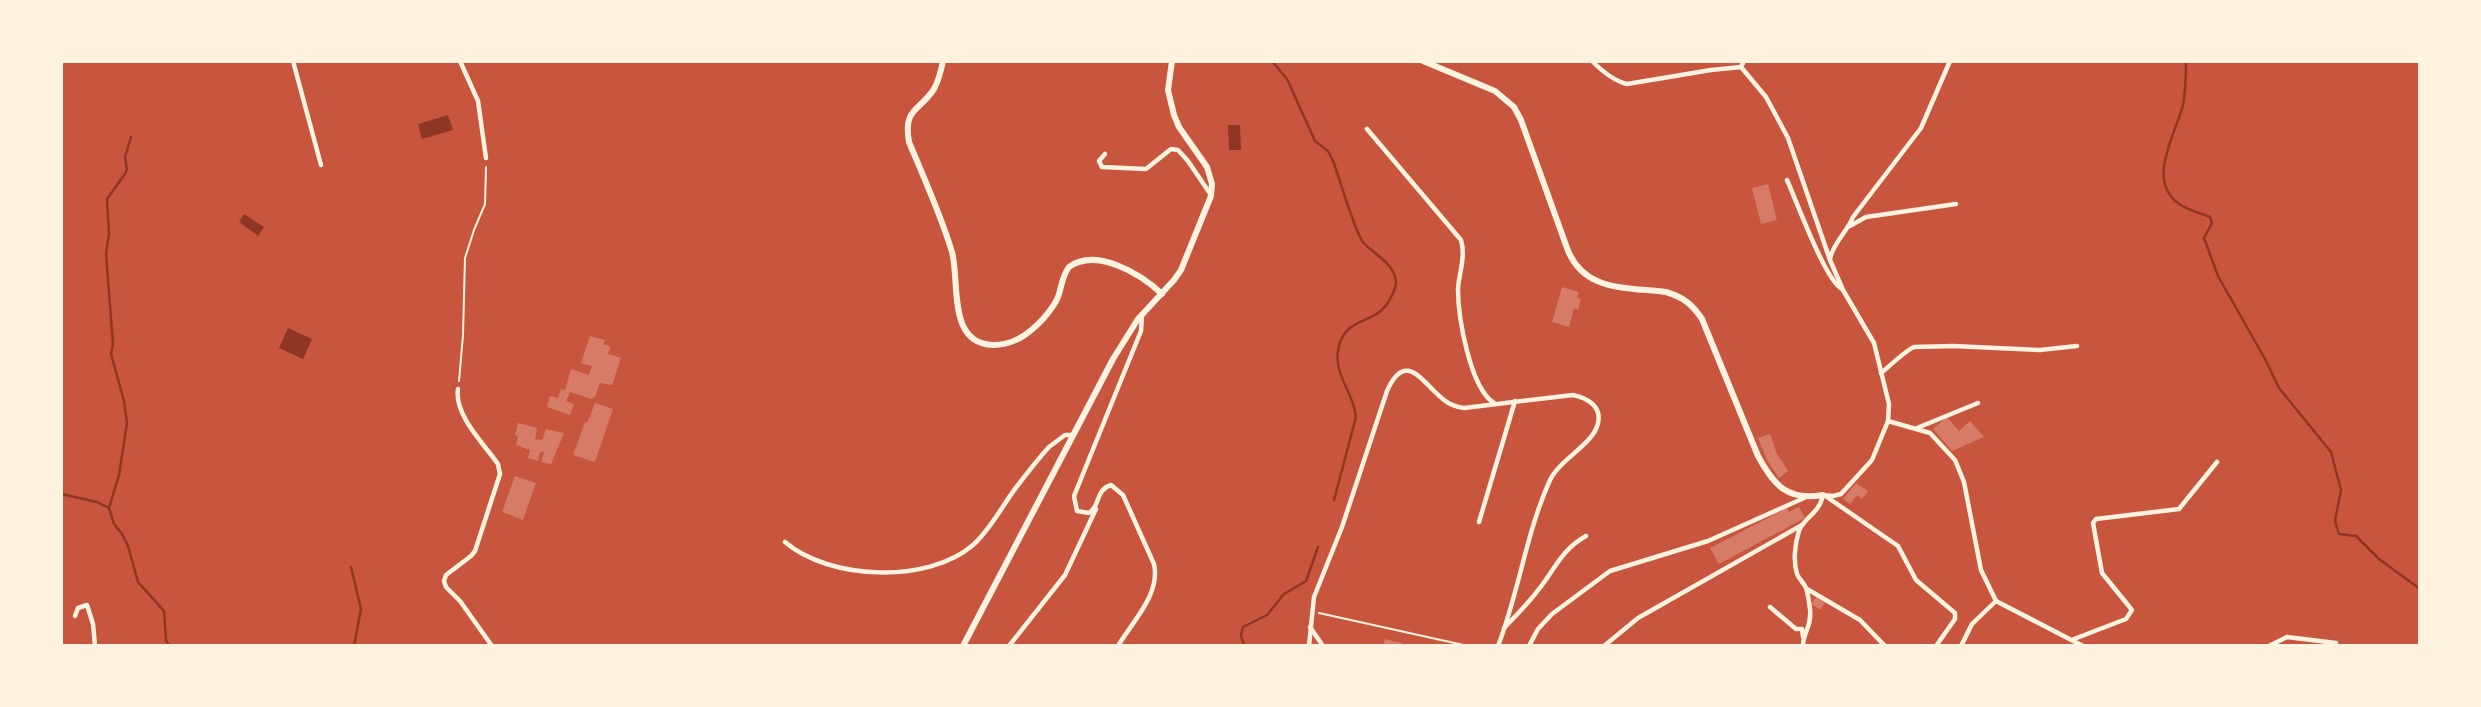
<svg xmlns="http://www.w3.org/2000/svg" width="2481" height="707" viewBox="0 0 2481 707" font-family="Lora,serif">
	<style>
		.water { fill: #8f3625 }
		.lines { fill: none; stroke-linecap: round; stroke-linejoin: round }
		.stream { stroke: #8f3625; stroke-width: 2.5 }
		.building { fill: #d67c66 }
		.path { stroke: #fff3e0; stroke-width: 2 }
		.minor { stroke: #fff3e0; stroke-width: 4.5 }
		.tertiary { stroke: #fff3e0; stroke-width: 6 }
	</style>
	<rect width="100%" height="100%" fill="#c8553d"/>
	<g class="water">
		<polygon points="448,115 453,130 422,139 418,124"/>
		<polygon points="1228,125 1240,125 1241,150 1229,150"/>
		<polygon points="244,214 264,227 258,236 239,222"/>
		<polygon points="288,328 312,339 303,359 279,348"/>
	</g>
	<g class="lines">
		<g class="stream">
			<path d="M1272 61 1287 79 1315 141 1328 151 1333 161C1339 176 1355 233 1363 242 1374 255 1394 262 1396 282 1396 288 1393 293 1391 297 1378 327 1343 314 1338 351 1334 375 1354 394 1356 417L1334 500"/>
			<path d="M2186 61C2186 76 2186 90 2183 105 2175 136 2146 180 2179 204 2188 210 2200 213 2210 217L2212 223 2204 238 2218 276 2265 359 2279 388 2331 452 2341 490 2335 521 2339 534 2356 536 2379 559 2420 589"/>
			<polyline points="61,494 97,502 109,508 114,524 122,534 128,546 138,582 164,611 166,640 169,646"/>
			<polyline points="109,508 119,475 127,423 124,401 111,354 113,344 106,254 109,234 107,199 125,174 127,169 125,157 131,137"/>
			<polyline points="351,567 361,609 354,646"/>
			<polyline points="1244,646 1241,635 1243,627 1267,615 1284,594 1306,581 1318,547"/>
		</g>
	</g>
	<g class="building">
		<polygon points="1768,184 1777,220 1761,224 1752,188"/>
		<polygon points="1562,287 1579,292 1577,298 1581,299 1578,310 1574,308 1569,327 1552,322"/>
		<polygon points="590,336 605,340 603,344 609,346 610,348 608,354 621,358 612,385 600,383 595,397 592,399 570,392 566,401 574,404 570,415 547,407 550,396 558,398 561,389 565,390 571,369 589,375 592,366 581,363"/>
		<polygon points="595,403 613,409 595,462 573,455 585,422 587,423"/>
		<polygon points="1947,417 1959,431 1970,421 1984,437 1952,451 1933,429"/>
		<polygon points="518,423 537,428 535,439 542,440 546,429 564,433 551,464 541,462 544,452 540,452 538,461 528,458 530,450 516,445 518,436 515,435"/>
		<polygon points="1770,434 1777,454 1788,471 1779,478 1767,460 1758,438"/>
		<polygon points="515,476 536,483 523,520 502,512"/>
		<polygon points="1856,483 1868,491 1862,499 1857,495 1850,504 1843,499"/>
		<polygon points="1799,507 1805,518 1719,564 1710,548 1787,508 1789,512"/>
		<polygon points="1816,597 1825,603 1820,610 1811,604"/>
		<polygon points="1385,639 1402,643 1402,646 1383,646"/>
	</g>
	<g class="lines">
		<g class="path">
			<polyline points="459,381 463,335 465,258 474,230 485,204 486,167"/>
			<polyline points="1319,613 1468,646"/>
		</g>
		<g class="minor">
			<polyline points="293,61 321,165"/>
			<polyline points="460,61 478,101 486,158"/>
			<path d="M1592 61C1601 70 1614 81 1627 84L1711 70 1741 67"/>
			<polyline points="1744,61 1741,67 1766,97 1788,138 1830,260 1843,290 1874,343 1889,404 1888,421 1872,460 1841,494 1833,496 1823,495"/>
			<path d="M1367 129 1461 240C1466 256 1459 273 1458 289 1458 317 1470 388 1494 403"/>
			<polyline points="1105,154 1099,161 1102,167 1146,169 1171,149 1178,150 1188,161 1211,195"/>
			<path d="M1787 180C1797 202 1825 280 1842 289"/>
			<polyline points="1850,226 1866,217 1956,204"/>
			<path d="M1830 259C1833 243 1847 232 1853 217L1921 128 1950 61"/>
			<path d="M1881 373C1890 366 1906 350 1914 347L1953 346 2040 350 2077 346"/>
			<path d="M458 389C454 415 484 444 498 464L500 474 475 551 471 556 446 575 444 581 446 587 460 601 492 646"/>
			<polyline points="1888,421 1930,433 1955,460 1964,482 1981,570 1996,601 2083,646"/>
			<polyline points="1917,428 1978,403"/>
			<polyline points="1824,495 1898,546 1916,580 1955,613 1955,619 1936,646"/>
			<polyline points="1479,522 1515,401"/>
			<path d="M785 542C829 580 928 584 973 545 991 529 1003 504 1018 485 1028 472 1038 459 1049 447L1065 435H1073"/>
			<polyline points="1807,589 1860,620 1885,646"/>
			<polyline points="1770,607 1796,629 1802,629 1803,637"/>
			<polyline points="75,616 78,608 87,605 93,624 95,646"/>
			<polyline points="1310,627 1323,646"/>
			<path d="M1504 628C1519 613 1533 598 1545 581 1558 562 1566 547 1586 536"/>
			<polyline points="2074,639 2126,619 2132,610 2102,573 2093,523 2096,519 2179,509 2217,462"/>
			<polyline points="1009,646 1065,575 1096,509"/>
			<path d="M1118 646C1132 622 1161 594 1154 564L1123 495 1111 485C1095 490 1101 505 1089 513L1077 511 1074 496 1141 331 1142 315"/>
			<path d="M1309 646 1314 597 1342 527 1387 391C1406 348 1423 384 1444 400 1450 405 1457 407 1464 408L1573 395C1587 398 1602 406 1598 423 1594 444 1560 459 1550 480 1526 533 1519 592 1498 646"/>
			<polyline points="1529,646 1538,629 1552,614 1610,571 1708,541 1804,498"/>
			<polyline points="1604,646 1638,618 1802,525"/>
			<path d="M1803 646C1803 632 1812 627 1810 609 1809 603 1808 593 1806 588 1804 583 1799 579 1797 574 1793 561 1795 543 1799 531 1804 517 1818 515 1823 496"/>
			<polyline points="1961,646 1972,624 1996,601"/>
			<polyline points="2269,646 2287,637 2336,643"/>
		</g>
		<g class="tertiary">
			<path d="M943 61C941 71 939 80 934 89 919 112 903 108 909 142 924 178 941 215 952 252 960 282 947 344 993 345 1014 345 1029 334 1043 319 1049 312 1055 305 1058 297 1062 286 1062 276 1069 267 1096 247 1141 274 1162 294"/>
			<path d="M1423 61 1495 91 1514 107 1521 120 1567 248C1583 292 1626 287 1666 292 1683 297 1692 304 1702 319L1758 456C1774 486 1788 501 1823 495"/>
			<polyline points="963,646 1113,359 1138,319 1174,280 1181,270 1211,196 1212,184 1207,167 1179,127 1174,115 1168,90 1172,61"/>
		</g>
	</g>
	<rect width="2481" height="707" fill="none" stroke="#fff3e0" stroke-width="126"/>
</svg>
